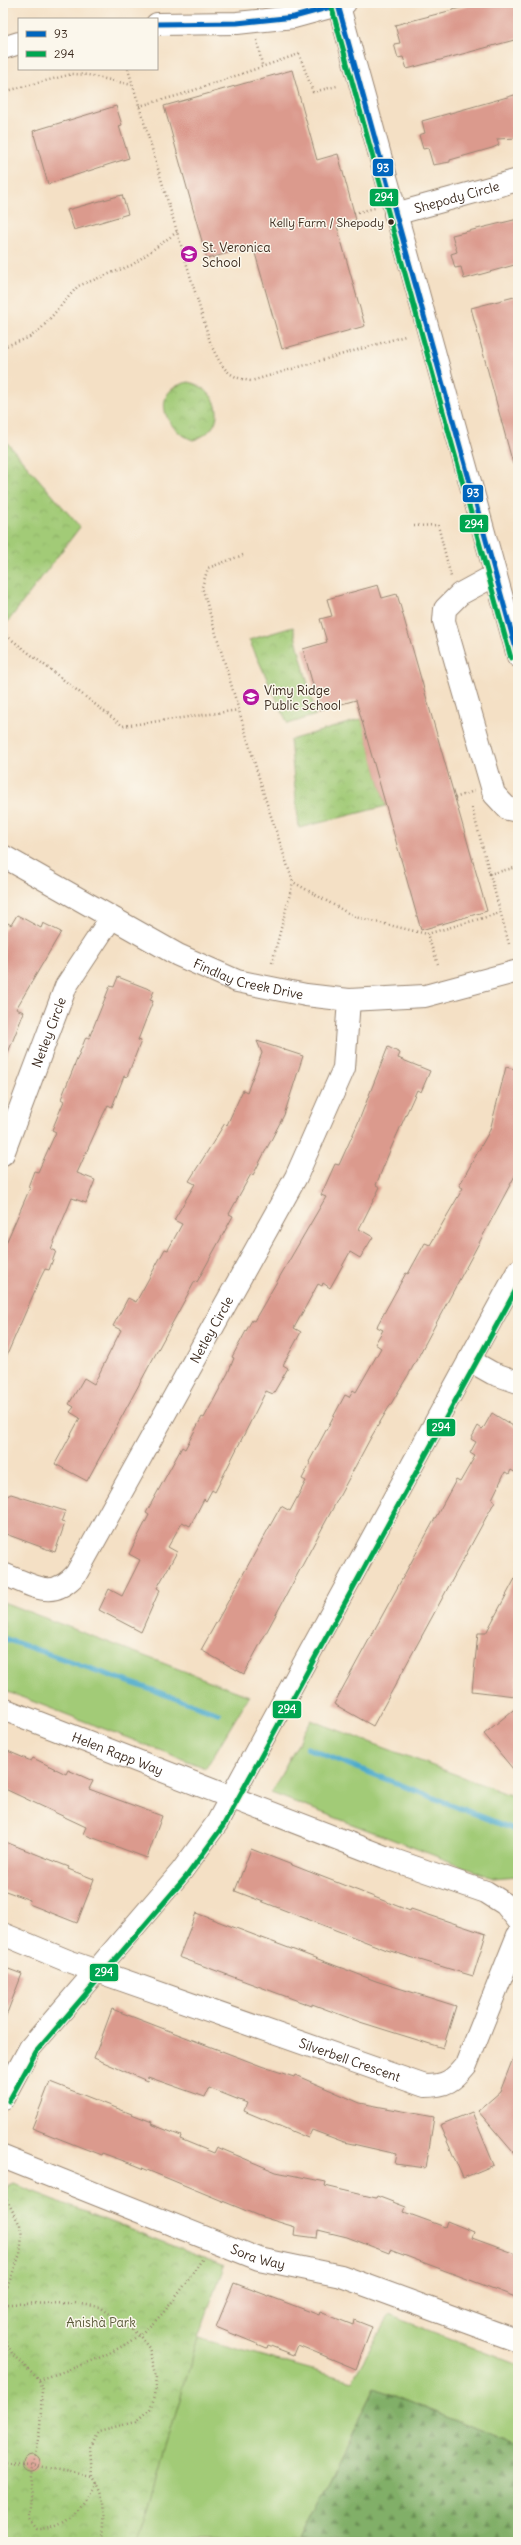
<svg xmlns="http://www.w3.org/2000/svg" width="521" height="2545" viewBox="0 0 521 2545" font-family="Delius,sans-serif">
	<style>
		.grass { fill: #a2cb77; stroke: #6e7a4a }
		.forest { fill: url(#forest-firs); stroke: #5e6c43 }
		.park { fill: url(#park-crowns); stroke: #6e7a4a }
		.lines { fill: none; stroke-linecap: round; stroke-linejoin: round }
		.stream { stroke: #4eabcc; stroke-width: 5.5 }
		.building { fill: #db9a8d }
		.minor-casing { stroke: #988572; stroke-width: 24 }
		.path { stroke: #988572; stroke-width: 2.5; stroke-dasharray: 1 3; stroke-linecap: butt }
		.minor { stroke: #fff; stroke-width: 22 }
		.bus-1-casing { stroke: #fbf7ec; stroke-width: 8 }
		.bus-2-casing { stroke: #fbf7ec; stroke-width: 8 }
		.bus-1 { stroke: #0065bd; stroke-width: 5 }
		.bus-2 { stroke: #00a651; stroke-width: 5 }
		.bus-dot { fill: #3b2a1e; stroke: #fbf7ec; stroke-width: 1.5 }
		.labels { text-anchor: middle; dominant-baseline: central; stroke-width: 3; stroke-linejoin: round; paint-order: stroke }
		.bus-label { font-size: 12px; fill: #3b2a1e; stroke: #fbf7ec; text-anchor: end }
		.street-label { font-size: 13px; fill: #3b2a1e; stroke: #fbf7ec }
		.poi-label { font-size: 13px; fill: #3b2a1e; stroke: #fbf7ec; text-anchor: start }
		.park-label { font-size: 13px; fill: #5a5a39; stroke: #fbf7ec }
		.line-badge { stroke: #fbf7ec; stroke-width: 1.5 }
		.badge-label { font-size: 11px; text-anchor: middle; font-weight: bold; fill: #fff }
	</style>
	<defs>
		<pattern id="forest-firs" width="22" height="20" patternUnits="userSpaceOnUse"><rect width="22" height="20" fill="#81af68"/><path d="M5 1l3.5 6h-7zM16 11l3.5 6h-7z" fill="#6b8f55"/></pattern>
		<pattern id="park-crowns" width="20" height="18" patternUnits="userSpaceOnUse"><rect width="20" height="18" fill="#a2cb77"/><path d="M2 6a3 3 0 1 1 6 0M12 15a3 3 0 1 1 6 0" fill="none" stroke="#8cae66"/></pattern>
	</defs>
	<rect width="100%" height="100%" fill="#fbf7ec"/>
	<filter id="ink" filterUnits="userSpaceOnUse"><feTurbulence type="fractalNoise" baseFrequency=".025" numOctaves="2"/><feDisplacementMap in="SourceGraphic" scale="8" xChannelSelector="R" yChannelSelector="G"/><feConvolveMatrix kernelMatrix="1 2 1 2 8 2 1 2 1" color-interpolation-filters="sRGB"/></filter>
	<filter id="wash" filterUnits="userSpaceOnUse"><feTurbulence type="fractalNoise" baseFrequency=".012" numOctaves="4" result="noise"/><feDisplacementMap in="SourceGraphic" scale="16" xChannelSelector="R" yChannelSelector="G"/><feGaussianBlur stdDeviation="0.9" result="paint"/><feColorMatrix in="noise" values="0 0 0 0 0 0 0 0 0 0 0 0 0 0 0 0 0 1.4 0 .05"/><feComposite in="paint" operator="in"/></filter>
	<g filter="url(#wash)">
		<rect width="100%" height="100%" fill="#f4e0c5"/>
		<g class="grass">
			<polygon points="3,1602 249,1696 206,1768 3,1690"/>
			<polygon points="311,1720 518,1798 518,1876 493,1878 271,1793"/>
			<polygon points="389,2315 518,2365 518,2446 375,2388 299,2542 138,2542 198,2338 352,2381"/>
		</g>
		<polygon class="forest" points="375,2388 518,2446 518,2542 299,2542"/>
		<g class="park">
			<path d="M189 382C222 391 229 429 193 440 162 429 150 389 189 382Z"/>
			<polygon points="3,438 80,527 3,628"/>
			<polygon points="293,627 316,715 288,724 249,640"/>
			<polygon points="362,719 386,806 299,828 290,740"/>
			<polygon points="14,2184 224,2266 198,2338 138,2542 3,2542 3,2188"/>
		</g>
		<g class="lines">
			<g class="stream">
				<polyline points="3,1638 218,1713"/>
				<polyline points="307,1748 518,1831"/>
			</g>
		</g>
		<g id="blocks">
			<g class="building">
				<polygon points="468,3 518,3 518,39 407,69 403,57 398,58 394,44 400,43 395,25 468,6"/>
				<polygon points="292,70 317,160 338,154 356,220 337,226 365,326 282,349 253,246 207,259 164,106"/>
				<polygon points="518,94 518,138 497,139 499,145 492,148 450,160 450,162 433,165 428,148 423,149 419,135 425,133 422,121"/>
				<polygon points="116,106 122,125 119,126 129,158 48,184 33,131"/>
				<polygon points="122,195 128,214 74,230 67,210"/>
				<polygon points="518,219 518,264 464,279 461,267 455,268 451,254 457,252 452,235"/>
				<polygon points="518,296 518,463 513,464 471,308"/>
				<polygon points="378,585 382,598 397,594 487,911 421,930 356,700 320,710 303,649 327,642 320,619 332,616 327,599"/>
				<polygon points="17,915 41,928 43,923 61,932 16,1009 24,1012 4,1063 3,932 8,923 11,925"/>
				<polygon points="118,977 154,991 150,1000 153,1001 138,1040 141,1041 127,1077 124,1076 112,1107 108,1105 103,1115 77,1173 95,1180 86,1203 72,1198 51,1249 56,1251 49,1270 45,1269 40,1279 3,1364 3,1250 30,1188 28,1187 34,1171 38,1172 56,1132 52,1130 64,1101 61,1099 86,1037 89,1038 110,986 114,987"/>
				<polygon points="257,1041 303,1056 284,1115 253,1175 251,1174 229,1214 233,1216 197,1282 195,1281 87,1481 55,1464 80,1418 70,1412 74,1407 69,1404 84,1378 94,1384 121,1330 113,1326 128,1298 136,1302 165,1249 168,1250 182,1224 174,1220 195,1184 189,1181 225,1123 227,1125 243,1090 247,1092 262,1053"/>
				<polygon points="388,1047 400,1053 398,1058 430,1071 421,1092 417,1090 391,1148 376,1185 380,1187 359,1229 373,1237 360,1258 350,1252 330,1288 323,1283 322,1286 318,1284 294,1328 301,1332 283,1365 288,1368 273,1394 266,1391 215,1492 212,1490 206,1501 204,1499 190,1526 182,1522 168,1547 177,1552 157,1588 160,1590 157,1596 141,1632 99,1610 109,1589 122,1596 140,1560 129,1554 149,1515 146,1513 182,1447 185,1449 202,1417 204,1418 228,1373 234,1358 232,1357 252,1320 254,1321 326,1197 321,1195 335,1164 339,1165 358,1123"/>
				<polygon points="506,1067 518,1070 518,1170 410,1372 370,1439 244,1674 201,1650 281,1506 290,1511 306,1481 302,1479 310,1463 309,1462 345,1395 349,1397 353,1390 356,1392 381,1348 375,1344 383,1330 377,1327 378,1324 406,1273 408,1274 425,1243 430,1245 459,1195 463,1188 459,1186 490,1130"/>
				<polygon points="492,1413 518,1429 518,1474 511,1470 509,1474 505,1472 492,1499 495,1501 373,1726 334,1704 456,1480 460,1482 475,1456 470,1453 476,1442 471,1439 478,1426 482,1429 484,1427"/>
				<polygon points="11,1494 65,1511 61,1522 65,1523 55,1552 3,1533 3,1498"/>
				<polygon points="518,1573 518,1669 515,1696 472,1691 478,1633 486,1633"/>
				<polygon points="518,1706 518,1775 484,1734"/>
				<polygon points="3,1749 31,1761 33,1758 66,1774 68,1770 93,1781 89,1789 162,1816 147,1858 83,1834 86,1827 3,1788"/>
				<polygon points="3,1841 69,1867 68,1869 94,1879 77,1923 29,1904 30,1900 3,1890"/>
				<polygon points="251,1849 410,1911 411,1909 486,1934 473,1976 387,1950 235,1891"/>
				<polygon points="196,1913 376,1981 456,2006 443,2048 360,2022 312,2004 312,2006 179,1957"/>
				<polygon points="3,1967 22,1974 4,2021 3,2021"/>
				<polygon points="112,2009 261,2066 294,2077 295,2075 360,2103 434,2117 426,2168 395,2164 397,2154 344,2142 312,2130 308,2138 244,2111 247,2103 209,2088 205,2097 148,2077 147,2081 94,2058"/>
				<polygon points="517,2048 518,2048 518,2158 478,2111 500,2092"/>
				<polygon points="50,2082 152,2122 151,2124 181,2136 180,2139 214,2153 217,2147 276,2172 326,2182 325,2186 376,2198 377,2196 406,2207 404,2212 445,2227 447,2221 474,2232 472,2238 518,2255 518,2298 390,2250 389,2253 347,2237 318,2230 317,2238 294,2235 295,2227 259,2216 135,2165 102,2153 101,2155 32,2128"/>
				<polygon points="472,2112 494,2165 463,2178 440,2125"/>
				<polygon points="234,2283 319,2315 320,2312 353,2325 354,2320 372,2327 356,2369 298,2345 294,2355 268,2345 267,2348 216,2327"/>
				<circle cx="32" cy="2463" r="8"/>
			</g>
		</g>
	</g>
	<g filter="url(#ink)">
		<use href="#blocks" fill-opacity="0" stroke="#988572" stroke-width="1"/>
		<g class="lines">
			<defs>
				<g id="minor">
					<polyline points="338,3 518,656"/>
					<polyline points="157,24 237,23 294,17 345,3"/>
					<polyline points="3,48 19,43"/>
					<path id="s1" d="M395 214 518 180"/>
					<polyline points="495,575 460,594 445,609 444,621 494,794 508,809 518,811"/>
					<path id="s2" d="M3 856 178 955 237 981 306 995 349 1000 425 996 518 971"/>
					<path id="s3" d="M3 1154 66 986 111 918"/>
					<polyline points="469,1360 492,1373 518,1382"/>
					<path id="s4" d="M3 1574C34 1585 51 1602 76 1574L296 1177 344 1068 349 1000"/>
					<path id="s5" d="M3 1709 385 1857 486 1892 505 1904 518 1920"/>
					<path id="s6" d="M3 1934 68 1961 425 2086C446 2086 453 2081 466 2065L518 1935"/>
					<polyline points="3,2098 30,2048 181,1872 217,1823 518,1271"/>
					<path id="s7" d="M3 2157 259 2259 341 2276 518 2341"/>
				</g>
			</defs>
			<use href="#minor" class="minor-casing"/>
			<g class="path">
				<polyline points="257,40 262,65"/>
				<path d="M128 69 211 345C222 367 226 377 251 381L405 336"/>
				<polyline points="3,92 72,74 88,75 132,85"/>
				<polyline points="139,106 180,95 299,54 313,92 337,86"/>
				<polyline points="354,213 375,208"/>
				<polyline points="3,347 28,338 40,330 78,286 132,265 177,232"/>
				<polyline points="414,526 438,525 451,577"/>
				<polyline points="243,555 208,568 202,587 266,801 293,882 355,917 427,934"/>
				<polyline points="3,633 123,726 239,710"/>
				<polyline points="455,798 474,791"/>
				<polyline points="472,808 509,944"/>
				<polyline points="489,874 518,867"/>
				<polyline points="272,963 293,882"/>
				<polyline points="438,964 427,934 500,913"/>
				<path d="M3 2193 20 2225 22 2236 20 2254 5 2293V2340L13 2355 39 2380 42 2390 40 2429 33 2465 28 2519 36 2529H40C68 2525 84 2506 96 2482"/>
				<polyline points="3,2304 75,2303 100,2307 139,2335 149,2348 157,2377 155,2396 150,2409 135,2422 98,2431 90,2446 92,2476"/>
				<path d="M39 2380C73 2368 110 2357 139 2335 166 2315 184 2286 203 2258"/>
				<path d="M3 2464 33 2465 92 2476C108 2499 103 2515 102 2542"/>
			</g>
			<use href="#minor" class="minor"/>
			<defs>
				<g id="bus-1">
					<polyline points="338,5 518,656"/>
					<polyline points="157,24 237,23 294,17 338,5"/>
				</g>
				<g id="bus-2">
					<polyline points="331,5 511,658"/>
					<polyline points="9,2101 36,2052 186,1877 223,1826 518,1286"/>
				</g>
			</defs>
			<use href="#bus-1" class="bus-1-casing"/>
			<use href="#bus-2" class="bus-2-casing"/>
			<use href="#bus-1" class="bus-1"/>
			<use href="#bus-2" class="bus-2"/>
		</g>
	</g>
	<defs>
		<symbol id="school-disc" viewBox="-11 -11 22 22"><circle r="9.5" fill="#b5179e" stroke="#fbf7ec"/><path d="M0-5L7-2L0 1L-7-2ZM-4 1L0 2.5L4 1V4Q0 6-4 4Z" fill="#fff"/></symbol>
	</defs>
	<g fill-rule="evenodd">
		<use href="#school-disc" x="179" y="244" width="20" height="20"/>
		<use href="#school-disc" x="241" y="687" width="20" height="20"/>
	</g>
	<circle class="bus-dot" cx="391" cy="222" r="3.5"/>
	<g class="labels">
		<g class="bus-label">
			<text x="384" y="222">Kelly Farm / Shepody</text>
		</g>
		<g class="street-label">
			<text stroke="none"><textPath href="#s1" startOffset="64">Shepody Circle</textPath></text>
			<text stroke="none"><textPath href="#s2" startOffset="276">Findlay Creek Drive</textPath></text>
			<text stroke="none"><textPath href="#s3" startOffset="130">Netley Circle</textPath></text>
			<text stroke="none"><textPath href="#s4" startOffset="360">Netley Circle</textPath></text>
			<text stroke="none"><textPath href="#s5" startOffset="123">Helen Rapp Way</textPath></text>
			<text stroke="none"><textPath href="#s6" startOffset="369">Silverbell Crescent</textPath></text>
			<text stroke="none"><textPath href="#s7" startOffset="274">Sora Way</textPath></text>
		</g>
		<g class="poi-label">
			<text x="202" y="247">St. Veronica<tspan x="202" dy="15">School</tspan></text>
			<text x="264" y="690">Vimy Ridge<tspan x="264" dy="15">Public School</tspan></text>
		</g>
		<g class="park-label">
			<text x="101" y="2322">Anishà Park</text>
		</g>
	</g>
	<g class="line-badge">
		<rect x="372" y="158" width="22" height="19" rx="4" fill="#0065bd"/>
		<rect x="369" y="188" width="30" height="19" rx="4" fill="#00a651"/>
		<rect x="462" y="484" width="22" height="19" rx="4" fill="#0065bd"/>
		<rect x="459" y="514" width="30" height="19" rx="4" fill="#00a651"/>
		<rect x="426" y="1418" width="30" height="19" rx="4" fill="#00a651"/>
		<rect x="272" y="1700" width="30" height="19" rx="4" fill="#00a651"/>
		<rect x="89" y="1963" width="30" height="19" rx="4" fill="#00a651"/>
	</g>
	<g class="badge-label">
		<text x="383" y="172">93</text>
		<text x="384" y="201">294</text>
		<text x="473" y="497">93</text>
		<text x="474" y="528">294</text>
		<text x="441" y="1431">294</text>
		<text x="287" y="1713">294</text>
		<text x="104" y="1976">294</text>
	</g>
	<rect width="521" height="2545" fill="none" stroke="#fbf7ec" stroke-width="16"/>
	<rect x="18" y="18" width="140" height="52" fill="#fbf7ec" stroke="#aea59a"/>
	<rect x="26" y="31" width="20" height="6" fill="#0065bd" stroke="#aea59a"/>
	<text x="54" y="38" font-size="12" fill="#3b2a1e">93</text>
	<rect x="26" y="51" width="20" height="6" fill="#00a651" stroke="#aea59a"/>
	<text x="54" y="58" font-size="12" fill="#3b2a1e">294</text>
</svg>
